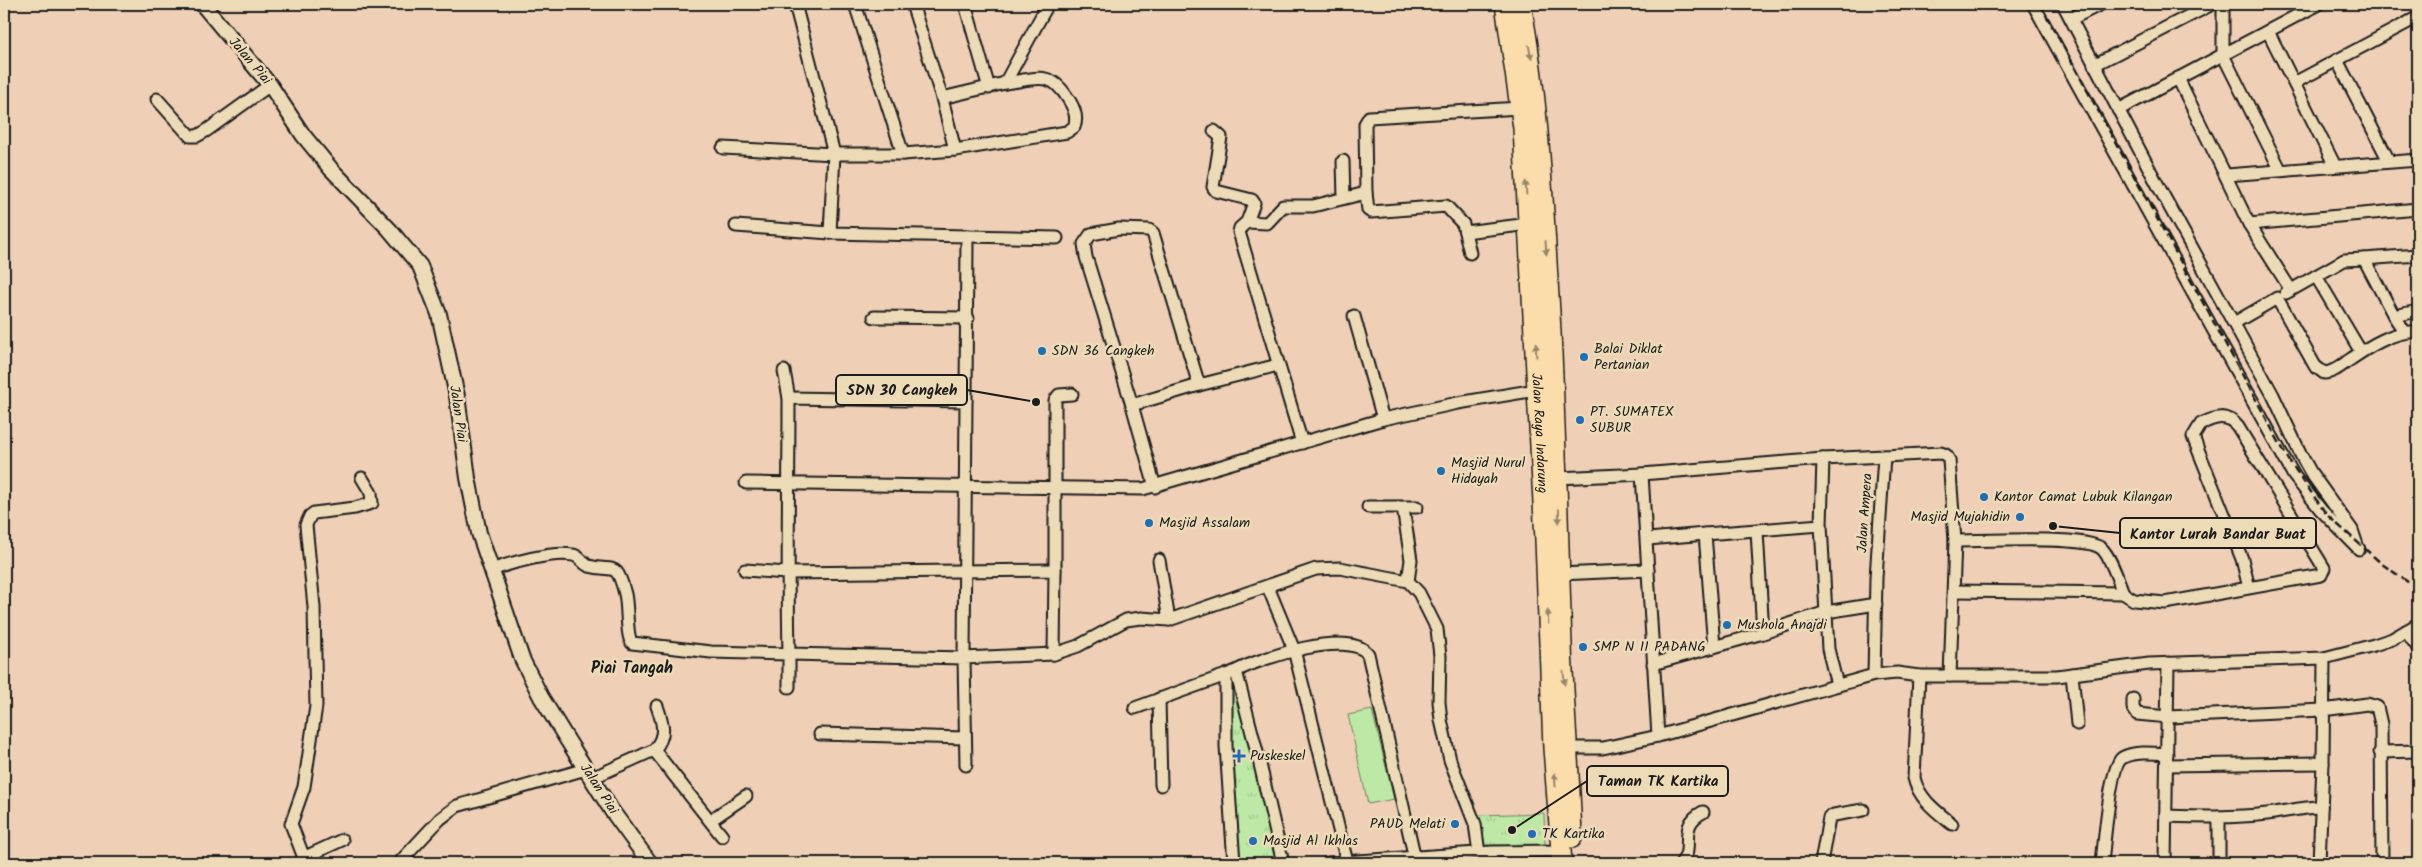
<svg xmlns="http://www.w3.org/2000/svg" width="2422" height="867" viewBox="0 0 2422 867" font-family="Kalam,sans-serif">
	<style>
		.grass { fill: #bde8a5; stroke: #6c8260 }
		.park { fill: url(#park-tufts); stroke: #6c8260 }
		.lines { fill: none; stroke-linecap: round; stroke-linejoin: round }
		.minor-casing { stroke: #1c1c1c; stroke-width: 15 }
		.tertiary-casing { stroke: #1c1c1c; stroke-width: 18 }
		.trunk-casing { stroke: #1c1c1c; stroke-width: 22 }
		.minor { stroke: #eddbb8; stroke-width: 11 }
		.tertiary { stroke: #eddbb8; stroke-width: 14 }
		.trunk { stroke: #faddab; stroke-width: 19 }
		.rail { stroke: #1c1c1c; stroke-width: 2.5; stroke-dasharray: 8 4; stroke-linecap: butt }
		.oneway { fill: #96866b }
		.poi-dot { fill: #1f6fb2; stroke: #eddbb8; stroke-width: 2 }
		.labels { text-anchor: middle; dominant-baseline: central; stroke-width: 5; stroke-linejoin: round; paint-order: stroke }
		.street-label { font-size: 14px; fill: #1c1c1c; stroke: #eddbb8 }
		.poi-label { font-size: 14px; fill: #1c1c1c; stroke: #eddbb8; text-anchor: start }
		.quarter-label { font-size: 16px; font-weight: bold; fill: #1c1c1c; stroke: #eddbb8 }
		.leader { fill: none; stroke: #1c1c1c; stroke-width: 2 }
		.callout-dot { fill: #1c1c1c; stroke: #eddbb8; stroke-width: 2 }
		.callout { fill: #eddbb8; stroke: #1c1c1c; stroke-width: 2 }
		.callout-label { font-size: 15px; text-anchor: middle; font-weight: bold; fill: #1c1c1c }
	</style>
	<defs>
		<pattern id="park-tufts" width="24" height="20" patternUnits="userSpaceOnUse" patternTransform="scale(1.25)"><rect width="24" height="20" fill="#bde8a5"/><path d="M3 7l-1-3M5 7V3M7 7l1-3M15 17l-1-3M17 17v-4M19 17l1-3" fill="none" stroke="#a2c68d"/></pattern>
	</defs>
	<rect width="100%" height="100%" fill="#efd0b7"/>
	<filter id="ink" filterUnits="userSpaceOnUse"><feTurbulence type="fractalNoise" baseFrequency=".02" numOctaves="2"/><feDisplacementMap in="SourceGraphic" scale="10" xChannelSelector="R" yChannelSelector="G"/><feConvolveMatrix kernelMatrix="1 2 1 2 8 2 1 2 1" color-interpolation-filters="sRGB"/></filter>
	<g filter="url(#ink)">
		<polygon class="grass" points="1372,710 1394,799 1368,804 1348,715"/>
		<g class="park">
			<polygon points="1242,669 1275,863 1237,863 1228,677"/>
			<polygon points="1544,813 1545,846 1479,846 1478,815"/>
		</g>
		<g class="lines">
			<defs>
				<g id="minor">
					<polyline points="795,4 834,154 830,233"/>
					<polyline points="912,4 942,98 1005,83 1048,4"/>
					<polyline points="965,4 989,88"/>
					<polyline points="2033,4 2294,476 2321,510 2359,549"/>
					<polyline points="2063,4 2162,193 2273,395 2302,457 2311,473 2352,530 2357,545"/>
					<polyline points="2223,4 2223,55 2280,169"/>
					<polyline points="2071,19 2101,4"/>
					<polyline points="2268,31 2335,166"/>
					<polyline points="2337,60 2389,161"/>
					<polyline points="2094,65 2212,4"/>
					<polyline points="2178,78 2249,224 2291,290"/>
					<polyline points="2294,83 2418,17"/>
					<polyline points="942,98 955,150"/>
					<polyline points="157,99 190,136 197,136 206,131 270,85"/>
					<polyline points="2118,110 2319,4"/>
					<polyline points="1214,131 1221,137 1213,187 1216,191 1252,200 1254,203 1247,222 1267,223 1283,206 1313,206 1366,193 1365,124 1369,117 1520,108"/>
					<polyline points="723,148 834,154 903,154 855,4"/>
					<path d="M903 154 955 150 1067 132 1074 127C1078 118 1074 108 1069 100 1050 69 1037 79 1005 83"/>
					<polyline points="1343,161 1344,198"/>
					<polyline points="2227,175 2418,160"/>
					<polyline points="1366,193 1368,210 1371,212 1446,206 1463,224 1470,253"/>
					<polyline points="1247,222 1240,228 1239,232 1302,443"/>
					<polyline points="2249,224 2418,209"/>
					<polyline points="736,226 830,233 967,236 966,401"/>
					<polyline points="1465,232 1529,224"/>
					<polyline points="967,236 1057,238"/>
					<polyline points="2364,259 2418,255"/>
					<polyline points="2316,276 2361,352"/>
					<polyline points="2286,293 2344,260 2364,259 2394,316"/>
					<polyline points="1354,316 1383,419"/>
					<polyline points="874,317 968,318"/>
					<path d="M2234 323 2277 298 2315 366 2324 373C2334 373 2343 364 2351 359 2370 346 2395 330 2418 332"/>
					<polyline points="2404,331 2394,316 2418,311"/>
					<polyline points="784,371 789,398"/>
					<polyline points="1132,405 1086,257 1084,244 1091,234 1119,229 1149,230 1153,233 1199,385"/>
					<polyline points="1823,459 1884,456"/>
					<polyline points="1642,474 1658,736"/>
					<polyline points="1558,478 1642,474 1823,459 1821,525 1828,649 1837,685"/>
					<polyline points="746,483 1143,489 1383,419 1458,403 1542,389"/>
					<polyline points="1155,487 1132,405 1199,385 1278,365"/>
					<polyline points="1368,507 1417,507"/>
					<polyline points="1403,508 1411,560 1408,581"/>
					<polyline points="1757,531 1763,633"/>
					<polyline points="1648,539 1705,534"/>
					<path d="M1955 541C1981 541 2084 535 2101 548 2110 555 2119 582 2123 593"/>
					<polyline points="1159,560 1169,620"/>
					<path d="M491 570C511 563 552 551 573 555 580 556 583 564 589 566 614 573 616 559 625 594 628 606 626 636 632 643L711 652 789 654V687"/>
					<polyline points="745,570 787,573 1055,570 1054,654"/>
					<polyline points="1055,570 1055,400 1059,395 1072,394"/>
					<polyline points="1560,574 1648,570"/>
					<polyline points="1268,587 1294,650 1347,862"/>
					<path d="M1954 591 2123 593 2134 600 2165 603 2321 575 2324 568 2238 427C2227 413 2215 417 2201 424L2193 437 2242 559 2249 588"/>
					<polyline points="2406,631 2418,648"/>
					<polyline points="1714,647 1705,534 1821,525"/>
					<polyline points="1653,664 1763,633 1826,612 1876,604"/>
					<polyline points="2072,674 2077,724"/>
					<polyline points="1874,675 1876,578 1884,456 1941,453 1946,455 1949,460 1955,541 1950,676"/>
					<path d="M1919 676 1914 778C1919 799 1936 811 1952 824"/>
					<polyline points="1159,699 1161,785"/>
					<polyline points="2133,699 2133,708 2137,714 2168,717 2323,710 2367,704 2377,707 2381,724 2382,863"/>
					<path d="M657 706C663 723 667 735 654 750L722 836"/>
					<polyline points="1135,708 1226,675"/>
					<polyline points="820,734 965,738"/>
					<polyline points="1562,748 1603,748 1658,736 1874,675 1897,673 1919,676 2057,676 2149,664 2324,658 2374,645 2392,639 2418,624"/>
					<polyline points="2380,752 2418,751"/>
					<path d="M966 765 964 658 966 401 789 398C789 483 787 568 789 654L964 658 1054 654 1078 646 1126 620 1141 618 1169 620 1316 569 1340 568 1408 581 1419 593 1437 629 1440 656 1439 702 1441 720 1450 760 1475 824 1479 853"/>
					<polyline points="2167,765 2323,763"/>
					<polyline points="592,778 654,750"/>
					<path d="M2166 816C2199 817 2233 818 2267 814 2285 812 2302 807 2321 807"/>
					<polyline points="711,820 746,796"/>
					<polyline points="303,858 342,840"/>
					<polyline points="306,863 291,824 304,787 316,706 314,607 306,525 310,516 314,513 355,508 372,503 371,493 362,478"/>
					<polyline points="399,863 440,819 457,806 586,769"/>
					<polyline points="1234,863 1226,746 1226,675 1236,671"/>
					<path d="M1283 863 1259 760 1236 671C1260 658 1349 629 1368 654L1416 863"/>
					<polyline points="1328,863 1492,852 1561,851"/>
					<path d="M1681 863C1696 848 1676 826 1703 812"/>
					<polyline points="1821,863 1829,818 1834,815 1863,810"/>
					<path d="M2102 863C2104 846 2110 766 2122 758 2134 751 2154 753 2167 754"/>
					<polyline points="2165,863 2168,663"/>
					<polyline points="2219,863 2219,817"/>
					<polyline points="2319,863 2323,763 2324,658"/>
				</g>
				<polyline id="tertiary" points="202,4 270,85 303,135 331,169 389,229 420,266 439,314 457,396 468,478 479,533 522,659 541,697 568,741 612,811 650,863"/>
				<g id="trunk">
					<path id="s1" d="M1505 4 1523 128 1545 540 1553 748 1562 863"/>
					<path d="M1521 4C1539 100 1543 198 1549 296 1556 412 1558 528 1562 645 1564 709 1570 773 1572 838"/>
				</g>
			</defs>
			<use href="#minor" class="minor-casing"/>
			<use href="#tertiary" class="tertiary-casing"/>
			<use href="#trunk" class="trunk-casing"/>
			<use href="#minor" class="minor"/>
			<use href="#tertiary" class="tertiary"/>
			<use href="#trunk" class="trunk"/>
			<polyline class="rail" points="2040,4 2290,462 2327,515 2382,564 2418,589"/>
		</g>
		<defs><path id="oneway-solid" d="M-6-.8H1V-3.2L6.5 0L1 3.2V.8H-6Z" transform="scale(1.25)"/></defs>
		<g class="oneway">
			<use href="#oneway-solid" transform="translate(1530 52) rotate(80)"/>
			<use href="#oneway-solid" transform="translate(1526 188) rotate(-93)"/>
			<use href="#oneway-solid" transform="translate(1546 248) rotate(86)"/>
			<use href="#oneway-solid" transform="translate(1536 350) rotate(-93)"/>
			<use href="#oneway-solid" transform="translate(1559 516) rotate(89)"/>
			<use href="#oneway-solid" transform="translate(1548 617) rotate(-92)"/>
			<use href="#oneway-solid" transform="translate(1564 678) rotate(86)"/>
			<use href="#oneway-solid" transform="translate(1555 780) rotate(-95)"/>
		</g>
	</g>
	<g class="poi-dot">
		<circle cx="1042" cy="351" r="5"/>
		<circle cx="1584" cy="357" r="5"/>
		<circle cx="1580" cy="420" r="5"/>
		<circle cx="1441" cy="471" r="5"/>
		<circle cx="1984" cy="497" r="5"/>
		<circle cx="2020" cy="517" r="5"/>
		<circle cx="1149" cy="523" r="5"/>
		<circle cx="1727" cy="625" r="5"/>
		<circle cx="1583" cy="647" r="5"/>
		<path d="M1236.5 748.5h5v5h5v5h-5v5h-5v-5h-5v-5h5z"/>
		<circle cx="1455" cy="824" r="5"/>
		<circle cx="1532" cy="834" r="5"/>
		<circle cx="1253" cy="841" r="5"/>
	</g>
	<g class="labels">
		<g class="street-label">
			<text transform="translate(250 61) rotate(50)">Jalan Piai</text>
			<text transform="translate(458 414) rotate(82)">Jalan Piai</text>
			<text stroke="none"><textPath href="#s1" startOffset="431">Jalan Raya Indarung</textPath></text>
			<text transform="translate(1865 513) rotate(-86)">Jalan Ampera</text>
			<text transform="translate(599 789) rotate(57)">Jalan Piai</text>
		</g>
		<g class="poi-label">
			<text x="1594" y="349">Balai Diklat<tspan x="1594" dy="16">Pertanian</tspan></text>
			<text x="1052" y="351">SDN 36 Cangkeh</text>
			<text x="1590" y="412">PT. SUMATEX<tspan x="1590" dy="16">SUBUR</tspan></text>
			<text x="1451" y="463">Masjid Nurul<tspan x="1451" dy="16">Hidayah</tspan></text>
			<text x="1994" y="497">Kantor Camat Lubuk Kilangan</text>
			<text x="2010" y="517" text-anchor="end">Masjid Mujahidin</text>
			<text x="1159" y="523">Masjid Assalam</text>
			<text x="1737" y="625">Mushola Anajdi</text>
			<text x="1593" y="647">SMP N 11 PADANG</text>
			<text x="1250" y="756">Puskeskel</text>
			<text x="1445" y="824" text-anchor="end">PAUD Melati</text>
			<text x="1542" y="834">TK Kartika</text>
			<text x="1263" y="841">Masjid Al Ikhlas</text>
		</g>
		<g class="quarter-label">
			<text x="632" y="668">Piai Tangah</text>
		</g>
	</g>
	<path class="leader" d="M1036 402L967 390M2053 526L2120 533M1512 830L1587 781"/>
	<g class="callout-dot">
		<circle cx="1036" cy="402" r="5"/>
		<circle cx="2053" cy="526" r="5"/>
		<circle cx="1512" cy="830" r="5"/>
	</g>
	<g class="callout">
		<rect x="836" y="375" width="131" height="30" rx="5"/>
		<rect x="2120" y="518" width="196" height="30" rx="5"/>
		<rect x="1587" y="766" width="141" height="30" rx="5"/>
	</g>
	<g class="callout-label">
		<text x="902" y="395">SDN 30 Cangkeh</text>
		<text x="2218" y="539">Kantor Lurah Bandar Buat</text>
		<text x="1658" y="786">Taman TK Kartika</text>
	</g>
	<rect width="2422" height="867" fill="none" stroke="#eddbb8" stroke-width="20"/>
	<rect x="10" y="10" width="2402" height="847" fill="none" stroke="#1c1c1c" stroke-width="2" filter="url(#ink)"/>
</svg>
